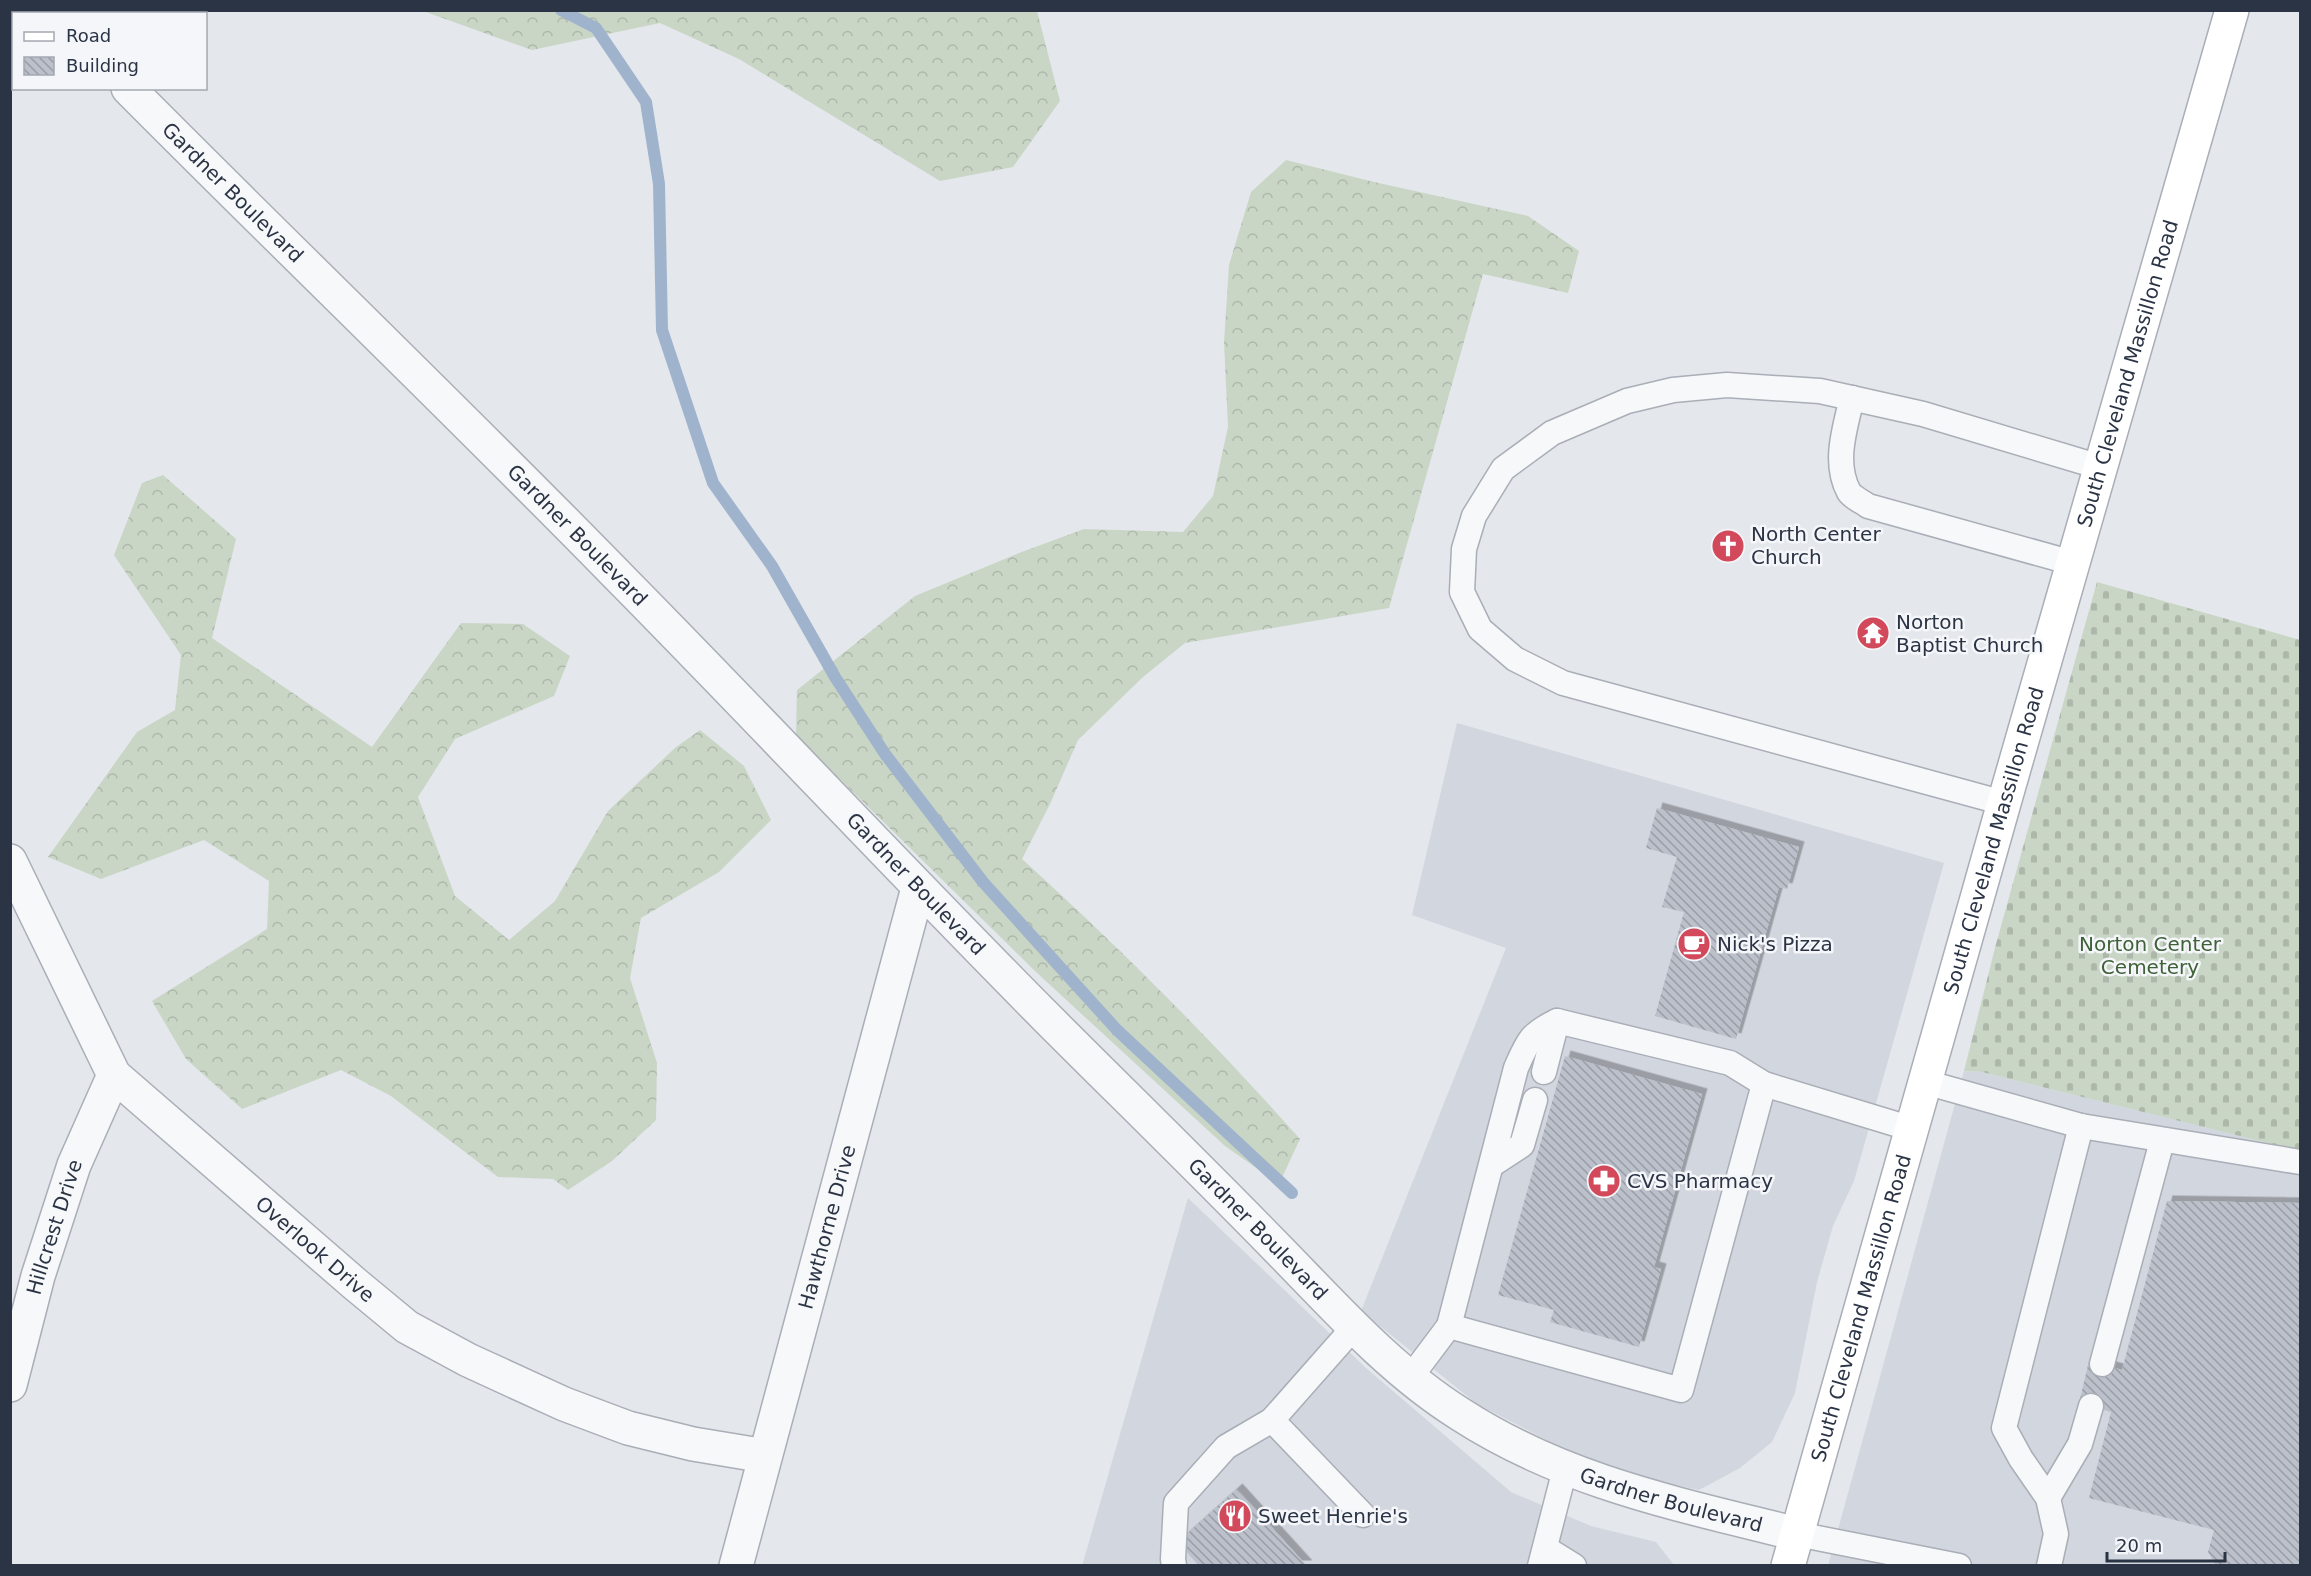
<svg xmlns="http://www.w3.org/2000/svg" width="2311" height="1576" viewBox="0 0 2311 1576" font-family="'DejaVu Sans',sans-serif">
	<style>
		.built { fill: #d2d6de }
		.forest { fill: url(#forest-crowns) }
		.cemetery { fill: url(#cemetery-stones) }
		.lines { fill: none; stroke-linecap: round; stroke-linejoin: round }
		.stream { stroke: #9fb4cc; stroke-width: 12 }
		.building { fill: url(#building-back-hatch); filter: url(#shadow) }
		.service-casing { stroke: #a9aeb7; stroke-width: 27 }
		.minor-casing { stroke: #a9aeb7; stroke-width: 36 }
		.secondary-casing { stroke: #a9aeb7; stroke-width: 36 }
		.service { stroke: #f7f8fa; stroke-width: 24 }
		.minor { stroke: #f7f8fa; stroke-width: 33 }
		.secondary { stroke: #fff; stroke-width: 33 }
		.labels { text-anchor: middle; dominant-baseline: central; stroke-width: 5; stroke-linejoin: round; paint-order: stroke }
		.street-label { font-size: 20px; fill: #2b3445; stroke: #f4f6f9 }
		.poi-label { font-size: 20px; fill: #2b3445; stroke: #f4f6f9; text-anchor: start }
		.park-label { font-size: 20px; fill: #3f6138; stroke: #f4f6f9 }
	</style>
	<defs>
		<pattern id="forest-crowns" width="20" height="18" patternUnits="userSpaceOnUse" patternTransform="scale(1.5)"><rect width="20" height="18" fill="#c9d6c5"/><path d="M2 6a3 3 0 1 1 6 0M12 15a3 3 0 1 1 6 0" fill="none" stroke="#adb8ab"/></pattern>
		<pattern id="cemetery-stones" width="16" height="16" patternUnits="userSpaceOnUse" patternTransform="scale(1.5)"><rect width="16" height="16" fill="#c9d6c5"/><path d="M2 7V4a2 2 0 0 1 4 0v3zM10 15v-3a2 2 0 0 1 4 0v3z" fill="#adb8ab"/></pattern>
		<pattern id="building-back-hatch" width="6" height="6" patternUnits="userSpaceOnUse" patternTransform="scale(1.5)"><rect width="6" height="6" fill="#bbc0ca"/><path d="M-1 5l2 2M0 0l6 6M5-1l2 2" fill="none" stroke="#989da6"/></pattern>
		<filter id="shadow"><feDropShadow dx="5.5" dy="-5.5" stdDeviation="0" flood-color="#0004"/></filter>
	</defs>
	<rect width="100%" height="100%" fill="#e4e7ec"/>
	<g class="built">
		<polygon points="1457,723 1944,863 1854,1181 1833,1226 1817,1282 1795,1393 1772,1442 1740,1468 1699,1490 1646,1479 1591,1463 1477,1404 1361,1311 1506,948 1412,915"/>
		<polygon points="1964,1071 1982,1072 2300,1151 2300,1565 1828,1566"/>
		<polygon points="1188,1198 1366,1368 1511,1492 1591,1526 1656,1542 1674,1565 1082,1566"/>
	</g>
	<g class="forest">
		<polygon points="423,11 1037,11 1060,101 1013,167 940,181 739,59 660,23 532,50"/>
		<path d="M1286 160 1374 182 1528 216 1579 251 1568 293 1483 274 1389 608 1185 643 1143 677 1078 740 1050 804 1022 859C1119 947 1213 1041 1300 1139L1279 1184 1225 1146 1036 972 796 736 797 690 915 596 1019 553 1084 529 1183 532 1213 496 1228 427 1224 342 1229 265 1251 192Z"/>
		<polygon points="163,475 236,539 212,638 372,747 461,623 523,624 570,656 554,696 455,739 418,797 455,896 509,940 555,901 608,811 675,748 700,730 744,766 771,820 719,872 641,918 630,978 657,1063 656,1120 612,1161 568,1190 553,1179 498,1177 391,1096 341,1070 242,1109 186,1059 152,1001 267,929 269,881 204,840 101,879 48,857 137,732 175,710 181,655 114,555 142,483"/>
	</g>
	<polygon class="cemetery" points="2097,582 2300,640 2300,1151 1982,1072 1964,1071 1996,944"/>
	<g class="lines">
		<polyline class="stream" points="561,10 596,28 646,102 659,184 662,330 713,483 772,566 835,677 885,754 983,882 1117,1030 1292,1193"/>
	</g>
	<g class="building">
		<polygon points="1657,808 1799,847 1787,889 1779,887 1736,1039 1655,1016 1684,912 1662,907 1677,857 1646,848"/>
		<polygon points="1565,1056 1702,1094 1654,1267 1661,1269 1639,1347 1550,1322 1554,1310 1498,1295"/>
		<polygon points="2167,1201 2300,1203 2300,1566 2216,1566 2208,1552 2214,1530 2089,1498 2111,1412 2079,1403 2089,1361 2122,1370"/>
		<polygon points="1237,1489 1307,1566 1199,1566 1178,1542"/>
	</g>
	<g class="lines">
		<defs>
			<g id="service">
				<path d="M1852 398C1845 428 1833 463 1849 492 1853 498 1863 502 1868 506L2073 563"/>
				<polyline points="2004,803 1563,683 1515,659 1480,629 1462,592 1464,549 1474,516 1503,469 1552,433 1627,401 1673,390 1727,385 1820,391 1923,414 2100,467"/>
				<polyline points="1544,1072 1557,1021"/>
				<polyline points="1925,1082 2081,1126 2300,1162"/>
				<polyline points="1493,1164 1522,1145 1535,1100"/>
				<path d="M1449 1326 1516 1068C1528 1041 1530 1034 1557 1021L1730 1063 1764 1084 1912 1129"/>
				<polyline points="2102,1364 2162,1141"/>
				<polyline points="1410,1378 1449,1326 1681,1390 1764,1084"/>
				<polyline points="1272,1420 1355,1326"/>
				<polyline points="2048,1498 2080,1444 2091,1406"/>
				<polyline points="1797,1534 1959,1566"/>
				<polyline points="1545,1548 1574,1566"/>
				<polyline points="1174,1566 1173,1559 1176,1503 1226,1447 1272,1420 1363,1515"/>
				<polyline points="1540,1566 1565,1469"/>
				<polyline points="2049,1566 2056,1534 2048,1498 2021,1459 2004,1428 2081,1126"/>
			</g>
			<g id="minor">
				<polyline points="53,10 55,14"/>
				<path id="s1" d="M128 88C292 253 460 414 623 581 765 725 903 873 1046 1017 1123 1094 1201 1170 1277 1248 1334 1306 1390 1370 1460 1414 1565 1482 1678 1504 1797 1534"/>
				<path id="s2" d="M10 861 114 1075 355 1284 407 1327 468 1360 564 1404 628 1428 693 1444 765 1456"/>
				<path id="s3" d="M10 1385 38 1276 74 1165 114 1075"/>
				<path id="s4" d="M736 1566 918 888"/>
			</g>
			<g id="secondary">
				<path id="s5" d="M1788 1566 2004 803 2232 10"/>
			</g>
		</defs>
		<use href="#service" class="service-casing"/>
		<use href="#minor" class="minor-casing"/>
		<use href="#secondary" class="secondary-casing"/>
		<use href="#service" class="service"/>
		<use href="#minor" class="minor"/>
		<use href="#secondary" class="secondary"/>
	</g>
	<defs>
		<symbol id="church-disc" viewBox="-11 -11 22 22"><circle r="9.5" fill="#d1495b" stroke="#f4f6f9"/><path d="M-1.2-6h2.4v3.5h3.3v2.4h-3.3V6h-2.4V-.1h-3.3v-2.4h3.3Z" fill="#fff"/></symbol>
		<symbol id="temple-disc" viewBox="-11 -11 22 22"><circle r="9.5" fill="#d1495b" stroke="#f4f6f9"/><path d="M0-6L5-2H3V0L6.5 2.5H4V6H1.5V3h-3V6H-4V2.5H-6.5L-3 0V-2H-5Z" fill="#fff"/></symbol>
		<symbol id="cafe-disc" viewBox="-11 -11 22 22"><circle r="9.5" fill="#d1495b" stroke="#f4f6f9"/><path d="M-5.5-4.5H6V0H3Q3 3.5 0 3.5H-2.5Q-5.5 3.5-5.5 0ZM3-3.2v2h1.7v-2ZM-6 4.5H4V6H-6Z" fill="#fff"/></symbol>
		<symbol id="pharmacy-disc" viewBox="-11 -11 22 22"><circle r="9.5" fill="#d1495b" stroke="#f4f6f9"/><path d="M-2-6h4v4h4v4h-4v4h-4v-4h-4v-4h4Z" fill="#fff"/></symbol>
		<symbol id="restaurant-disc" viewBox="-11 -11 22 22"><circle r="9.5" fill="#d1495b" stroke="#f4f6f9"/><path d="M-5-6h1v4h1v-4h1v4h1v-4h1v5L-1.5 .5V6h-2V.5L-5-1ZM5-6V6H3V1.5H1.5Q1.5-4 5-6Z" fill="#fff"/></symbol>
	</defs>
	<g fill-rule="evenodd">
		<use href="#church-disc" x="1709" y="527" width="38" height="38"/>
		<use href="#temple-disc" x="1854" y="614" width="38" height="38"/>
		<use href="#cafe-disc" x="1675" y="925" width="38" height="38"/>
		<use href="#pharmacy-disc" x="1585" y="1162" width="38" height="38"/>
		<use href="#restaurant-disc" x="1216" y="1497" width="38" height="38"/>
	</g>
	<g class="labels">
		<g class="street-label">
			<text stroke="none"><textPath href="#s1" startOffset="148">Gardner Boulevard</textPath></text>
			<text stroke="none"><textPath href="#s5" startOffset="1240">South Cleveland Massillon Road</textPath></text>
			<text stroke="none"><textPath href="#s1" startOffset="634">Gardner Boulevard</textPath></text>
			<text stroke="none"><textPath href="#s5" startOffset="754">South Cleveland Massillon Road</textPath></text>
			<text stroke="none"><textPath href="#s1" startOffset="1120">Gardner Boulevard</textPath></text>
			<text stroke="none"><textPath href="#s4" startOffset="351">Hawthorne Drive</textPath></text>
			<text stroke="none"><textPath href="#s3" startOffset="164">Hillcrest Drive</textPath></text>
			<text stroke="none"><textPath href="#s1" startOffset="1606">Gardner Boulevard</textPath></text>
			<text stroke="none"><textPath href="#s2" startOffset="504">Overlook Drive</textPath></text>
			<text stroke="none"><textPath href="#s5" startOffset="268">South Cleveland Massillon Road</textPath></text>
			<text stroke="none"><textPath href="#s1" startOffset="2110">Gardner Boulevard</textPath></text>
		</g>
		<g class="poi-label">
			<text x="1751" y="534">North Center<tspan x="1751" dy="23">Church</tspan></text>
			<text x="1896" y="622">Norton<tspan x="1896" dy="23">Baptist Church</tspan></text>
			<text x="1717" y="944">Nick's Pizza</text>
			<text x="1627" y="1181">CVS Pharmacy</text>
			<text x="1258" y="1516">Sweet Henrie's</text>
		</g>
		<g class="park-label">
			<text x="2150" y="944">Norton Center<tspan x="2150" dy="23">Cemetery</tspan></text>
		</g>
	</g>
	<rect width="2311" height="1576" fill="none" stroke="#2b3445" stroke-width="24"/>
	<rect x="12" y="12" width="195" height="78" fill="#f4f6f9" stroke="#a4a8b1" stroke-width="1.5"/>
	<rect x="24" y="32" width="30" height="9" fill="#ffffff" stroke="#a4a8b1" stroke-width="1.5"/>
	<text x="66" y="42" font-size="18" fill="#2b3445">Road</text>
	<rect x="24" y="57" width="30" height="18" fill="url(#building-back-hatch)" stroke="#a4a8b1" stroke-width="1.5"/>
	<text x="66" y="72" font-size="18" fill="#2b3445">Building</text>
	<path d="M2107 1552v9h118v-9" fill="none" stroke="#2b3445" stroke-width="3"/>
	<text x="2116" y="1552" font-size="18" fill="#2b3445" stroke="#f4f6f9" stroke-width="4.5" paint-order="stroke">20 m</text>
</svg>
